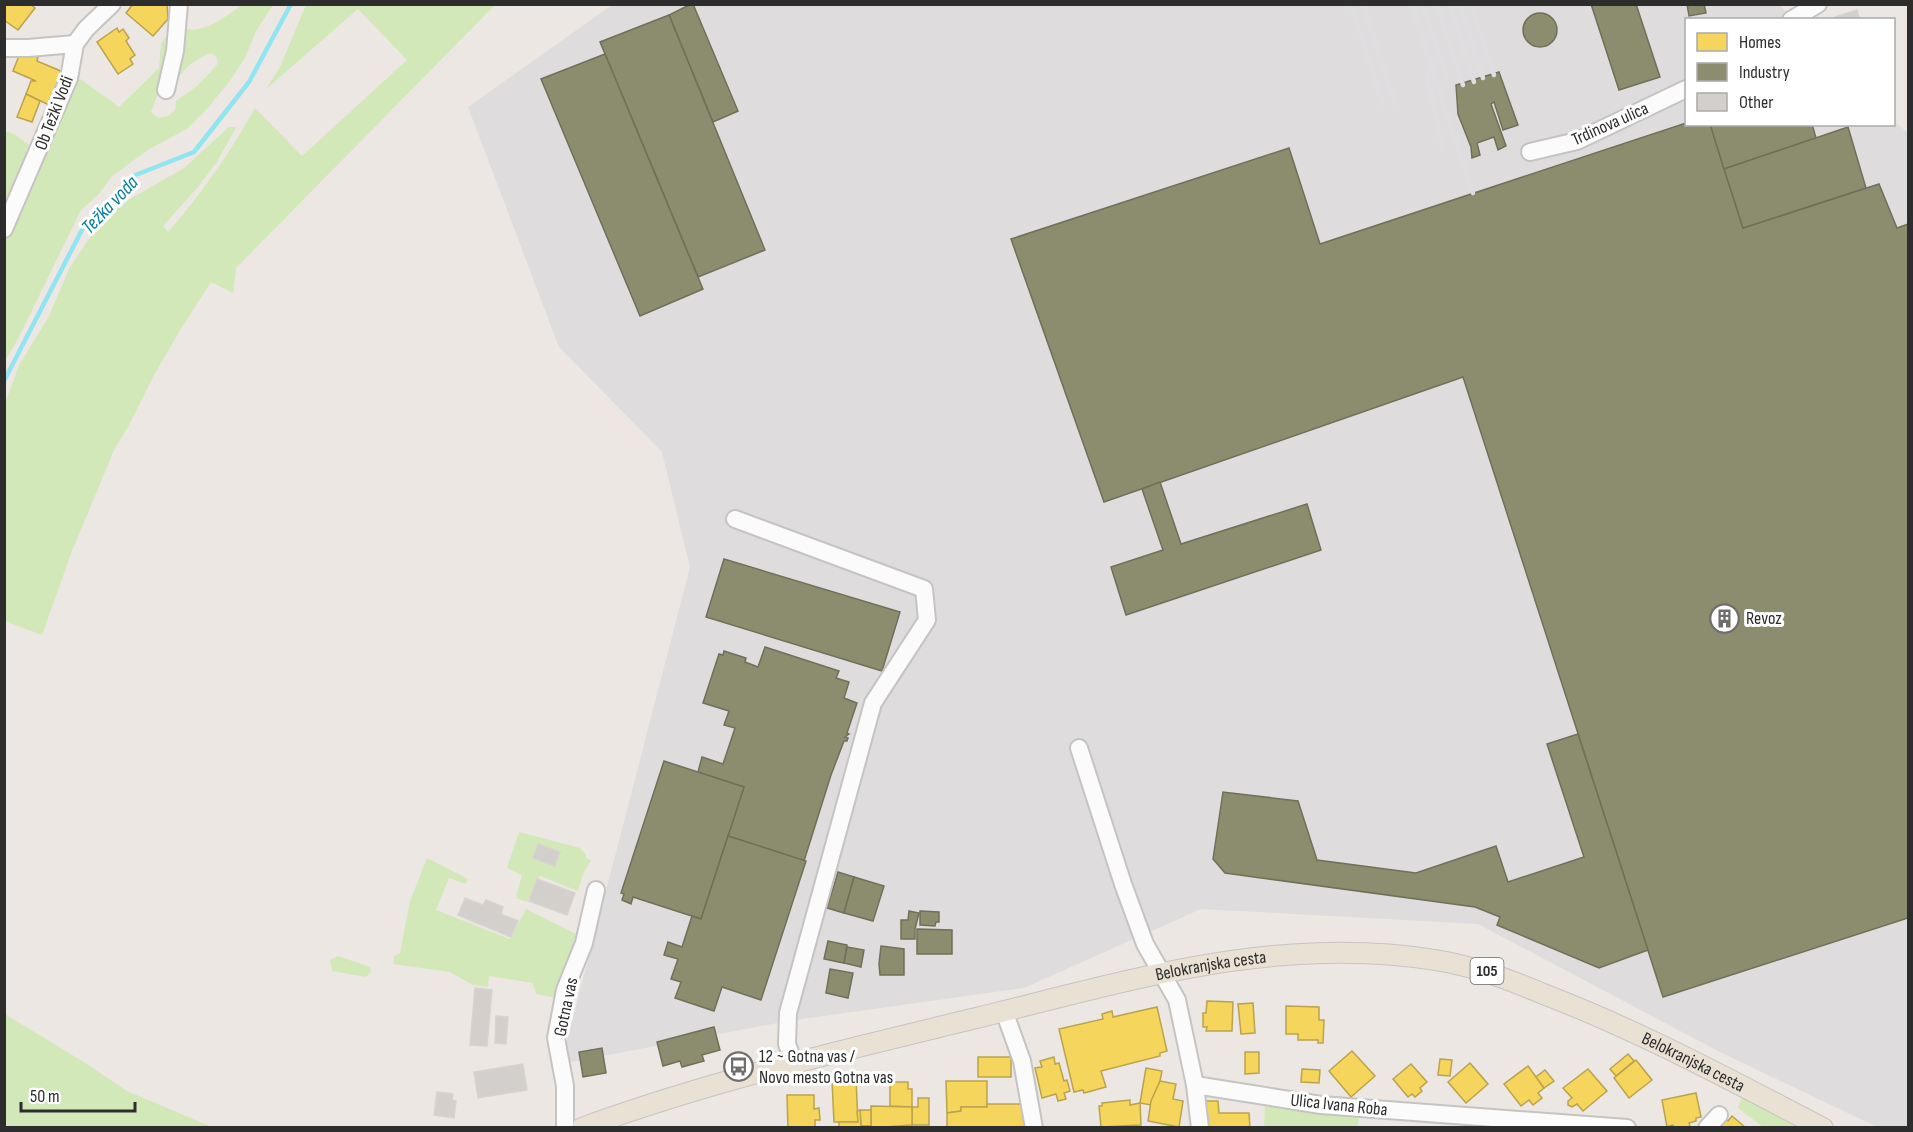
<svg xmlns="http://www.w3.org/2000/svg" width="1913" height="1132" viewBox="0 0 1913 1132" font-family="'Sofia Sans Condensed',sans-serif">
	<style>
		.industrial { fill: #dfdcde }
		.green { fill: #d2e8b9 }
		.homes { fill: #f6d55c; stroke: #baa34e; stroke-width: 1.5 }
		.industry { fill: #8c8c6e; stroke: #70705a; stroke-width: 1.5 }
		.lines { fill: none; stroke-linecap: round; stroke-linejoin: round }
		.stream { stroke: #92e4f1; stroke-width: 4.5 }
		.building { fill: #d2cfcc; stroke: #d7d3ce; stroke-width: 1.5 }
		.minor-casing { stroke: #c5c4c3; stroke-width: 20 }
		.major-casing { stroke: #c6c4c3; stroke-width: 22 }
		.minor { stroke: #fcfbfb; stroke-width: 16 }
		.major { stroke: #e9e1d4; stroke-width: 20 }
		.rail { stroke: #dedee0; stroke-width: 4.5 }
		.labels { text-anchor: middle; dominant-baseline: central; stroke-width: 6; stroke-linejoin: round; paint-order: stroke }
		.shield { fill: #fff; stroke: #6c6c6c; stroke-width: 1.5 }
		.shield-label { font-size: 16px; font-weight: bold; fill: #2d2d2d }
		.street-label { font-size: 18px; fill: #2d2d2d; stroke: #fff }
		.poi-label { font-size: 18px; fill: #2d2d2d; stroke: #fff; text-anchor: start }
		.water-label { font-size: 20px; font-style: italic; fill: #067ea1; stroke: #fff }
	</style>
	<rect width="100%" height="100%" fill="#ece7e2"/>
	<polygon class="industrial" points="612,5 1780,5 1792,19 1686,20 1686,124 1894,124 1894,121 1908,133 1908,1127 1877,1127 1718,1051 1478,924 1201,909 1024,988 788,1021 561,1064 690,567 662,452 559,347 468,107"/>
	<g class="green">
		<path d="M242 5H273L256 31 245 58 229 82 206 110 187 129 149 149 111 177 99 194 81 210 19 337 5 361V242L79 78 119 107 159 68 161 44 175 24 164 78 151 112 158 118 168 116 175 110 176 101 197 86 217 65V58L211 53C195 59 187 66 177 79L181 27C201 37 226 16 242 5Z"/>
		<path d="M306 5H495L236 268 233 293 211 282 179 332 154 375 128 427 115 448 72 551 42 635 5 621 4 406 19 365 48 318 70 267 98 226 125 202 184 168 229 127H236L217 162 197 188 163 226 168 232C203 192 229 154 255 108L302 156 407 60 358 9 266 89 280 67Z"/>
		<polygon points="5,131 14,134 29,145 5,204"/>
		<polygon points="519,832 580,848 586,854 586,858 591,860 583,874 578,891 540,876 527,902 516,898 522,875 507,868"/>
		<path d="M427 858 468 879 466 884 449 878 436 910 510 939 526 909 576 934C573 956 561 975 556 998L536 994 533 983 489 976 488 987 473 985 450 972 393 964 394 956 400 953 410 901Z"/>
		<polygon points="338,956 370,967 371,972 366,977 332,971 330,960"/>
		<polygon points="5,1014 87,1064 127,1091 212,1127 5,1127"/>
		<polygon points="1743,1093 1809,1127 1763,1127 1738,1108"/>
		<polygon points="1265,1103 1359,1115 1358,1127 1264,1128"/>
	</g>
	<g class="homes">
		<polygon points="4,4 30,4 35,8 18,30 4,20"/>
		<polygon points="133,4 167,4 168,19 153,36 126,13"/>
		<polygon points="117,28 119,32 123,29 129,38 126,41 135,55 130,59 133,64 118,74 97,42"/>
		<polygon points="20,53 38,57 37,61 63,72 49,105 26,94 31,81 36,81 13,71"/>
		<polygon points="26,94 40,101 32,122 17,117"/>
		<polygon points="1207,1001 1233,1002 1232,1031 1206,1031 1207,1027 1203,1027 1203,1013 1206,1013"/>
		<polygon points="1253,1003 1255,1033 1241,1034 1238,1004"/>
		<polygon points="1286,1006 1319,1007 1319,1020 1324,1020 1323,1043 1318,1043 1318,1040 1298,1040 1298,1034 1286,1034"/>
		<polygon points="1157,1007 1167,1051 1160,1053 1160,1056 1101,1071 1106,1087 1084,1093 1083,1090 1074,1092 1059,1029 1103,1019 1102,1014 1112,1011 1113,1017"/>
		<polygon points="1352,1051 1375,1076 1351,1097 1329,1071"/>
		<polygon points="1245,1052 1259,1052 1259,1073 1245,1074"/>
		<polygon points="1628,1054 1634,1061 1616,1076 1610,1069"/>
		<rect x="978" y="1057" width="33" height="20"/>
		<polygon points="1054,1057 1055,1064 1059,1063 1064,1081 1067,1080 1070,1091 1064,1093 1066,1099 1058,1101 1056,1094 1042,1098 1035,1068 1042,1067 1040,1061"/>
		<polygon points="1440,1059 1452,1060 1450,1076 1438,1075"/>
		<polygon points="1636,1060 1652,1080 1629,1098 1614,1078"/>
		<polygon points="1470,1063 1488,1084 1466,1103 1448,1082"/>
		<polygon points="1411,1064 1427,1082 1420,1088 1422,1091 1415,1097 1412,1094 1408,1097 1393,1079"/>
		<polygon points="1528,1066 1544,1088 1538,1093 1542,1098 1533,1105 1529,1100 1521,1106 1504,1084"/>
		<polygon points="1146,1068 1162,1071 1160,1081 1151,1105 1140,1103"/>
		<polygon points="1302,1069 1320,1070 1319,1083 1301,1082"/>
		<polygon points="1588,1069 1607,1091 1583,1111 1577,1104 1572,1107 1568,1105 1568,1101 1572,1098 1563,1088"/>
		<polygon points="1545,1070 1554,1081 1544,1088 1536,1077"/>
		<polygon points="856,1080 858,1122 834,1122 832,1081"/>
		<polygon points="946,1081 987,1081 987,1107 961,1107 961,1111 947,1113"/>
		<polygon points="1160,1081 1176,1084 1173,1099 1183,1101 1179,1127 1148,1121 1151,1101"/>
		<polygon points="890,1082 908,1082 908,1089 912,1089 912,1107 890,1106"/>
		<polygon points="1696,1093 1701,1117 1696,1118 1696,1121 1689,1123 1690,1127 1674,1128 1673,1125 1667,1127 1662,1100"/>
		<polygon points="787,1095 814,1095 814,1109 819,1108 820,1120 815,1120 815,1128 788,1128"/>
		<polygon points="918,1098 929,1098 929,1125 912,1125 912,1107 918,1107"/>
		<polygon points="1130,1100 1130,1105 1140,1103 1141,1125 1101,1127 1099,1106 1102,1106 1102,1103"/>
		<polygon points="1206,1101 1218,1101 1219,1113 1249,1113 1250,1128 1206,1128"/>
		<polygon points="987,1104 1027,1104 1027,1128 947,1128 947,1113 961,1111 961,1107 987,1107"/>
		<polygon points="871,1106 912,1107 912,1125 871,1128"/>
		<polygon points="860,1110 871,1110 871,1126 861,1126"/>
		<polygon points="860,1110 861,1126 871,1126 871,1128 839,1128 839,1122 858,1122 857,1111"/>
		<polygon points="1732,1116 1746,1128 1714,1128 1723,1117 1728,1121"/>
	</g>
	<g class="industry">
		<polygon points="691,4 693,4 738,111 713,122 669,15"/>
		<polygon points="1591,4 1636,4 1660,77 1619,90"/>
		<polygon points="1687,4 1704,4 1706,13 1689,16"/>
		<circle cx="1540" cy="30" r="17"/>
		<polygon points="669,15 765,250 698,277 600,42"/>
		<polygon points="605,54 703,289 640,316 541,79"/>
		<polygon points="1499,72 1518,125 1503,130 1494,102 1491,104 1506,146 1498,150 1494,137 1477,143 1480,155 1472,158 1471,147 1458,114 1456,85"/>
		<polygon points="1686,123 1686,124 1710,124 1743,228 1879,184 1897,228 1908,224 1908,918 1663,997 1463,377 1104,502 1011,239 1289,148 1320,244"/>
		<polygon points="1710,124 1812,124 1816,138 1724,169"/>
		<polygon points="1848,127 1866,188 1743,228 1724,169"/>
		<polygon points="1160,482 1181,544 1307,504 1321,550 1126,615 1111,567 1163,550 1142,489"/>
		<polygon points="724,559 900,612 882,671 706,617"/>
		<polygon points="765,647 839,671 836,678 849,682 844,698 857,703 847,733 849,734 845,737 848,738 847,741 844,741 831,775 804,861 728,836 744,787 698,772 702,757 723,764 735,728 724,725 729,711 703,703 719,654 723,655 724,651 746,658 745,662 758,667"/>
		<polygon points="1578,734 1648,950 1599,968 1497,925 1500,917 1475,907 1225,873 1213,859 1223,792 1298,801 1317,860 1416,873 1496,846 1508,882 1584,857 1547,744"/>
		<polygon points="664,761 744,787 701,919 633,897 631,904 622,900 624,894 621,893"/>
		<polygon points="728,836 806,861 761,1000 722,987 714,1011 675,998 681,982 671,979 678,959 664,955 668,942 682,947 692,916 701,919"/>
		<polygon points="838,872 854,877 844,913 827,908"/>
		<polygon points="854,877 884,886 873,921 844,913"/>
		<polygon points="909,911 919,913 915,929 915,939 901,939 901,920 908,920"/>
		<polygon points="920,911 939,912 939,922 936,922 935,926 920,925"/>
		<polygon points="917,929 952,930 952,954 917,954"/>
		<polygon points="828,941 847,945 844,963 824,959"/>
		<polygon points="881,946 904,949 904,975 880,975 879,964"/>
		<polygon points="847,947 864,950 861,967 844,963"/>
		<polygon points="830,969 853,973 848,998 826,993"/>
		<polygon points="714,1027 720,1050 702,1055 704,1061 682,1067 680,1061 663,1066 657,1042"/>
		<polygon points="602,1048 606,1073 583,1077 579,1052"/>
	</g>
	<g class="lines">
		<polyline class="stream" points="4,381 84,226 133,176 194,152 249,82 291,4"/>
	</g>
	<g class="building">
		<polygon points="1857,10 1860,20 1836,20 1835,17"/>
		<polygon points="538,844 560,852 555,866 533,858"/>
		<polygon points="537,879 575,893 567,915 529,901"/>
		<polygon points="465,898 483,905 486,900 503,907 501,914 518,921 511,937 458,915"/>
		<polygon points="475,988 492,990 487,1046 470,1045"/>
		<polygon points="496,1016 508,1017 506,1044 495,1043"/>
		<polygon points="523,1064 527,1090 478,1098 474,1072"/>
		<polygon points="437,1092 453,1094 452,1100 456,1101 454,1118 434,1115"/>
	</g>
	<g class="lines">
		<defs>
			<g id="minor">
				<polyline points="1791,20 1818,4"/>
				<polyline points="4,48 28,48 75,44"/>
				<polyline points="166,90 175,51 179,4"/>
				<polyline points="1530,152 1577,141 1686,89"/>
				<polyline points="4,229 69,78 75,44 86,29 112,4"/>
				<polyline points="735,519 924,589 927,620 873,703 788,1013 787,1044 794,1063"/>
				<polyline points="1079,748 1123,884 1145,944 1177,1000 1195,1085 1200,1128"/>
				<polyline points="1004,1011 1022,1061 1034,1128"/>
				<polyline points="1195,1085 1321,1105 1627,1128"/>
				<polyline points="565,1128 565,1086 556,1038 565,990 584,943 596,890"/>
				<polyline points="1707,1128 1719,1115"/>
			</g>
			<g id="major">
				<path id="s1" d="M582 1128C710 1081 841 1051 972 1019 1125 982 1275 934 1435 960 1474 966 1510 980 1546 995 1642 1032 1732 1081 1823 1128"/>
			</g>
		</defs>
		<use href="#minor" class="minor-casing"/>
		<use href="#major" class="major-casing"/>
		<use href="#minor" class="minor"/>
		<use href="#major" class="major"/>
		<g class="rail">
			<polyline points="1350,4 1384,108"/>
			<polyline points="1363,4 1396,106"/>
			<polyline points="1411,4 1473,193"/>
			<polyline points="1422,4 1451,90"/>
			<polyline points="1437,4 1463,85"/>
			<polyline points="1449,4 1474,82"/>
			<polyline points="1459,4 1483,78"/>
			<polyline points="1471,4 1494,75"/>
			<polyline points="1427,75 1443,151"/>
		</g>
	</g>
	<defs>
		<symbol id="building-ring" viewBox="-11 -11 22 22"><circle r="9.5" fill="#fff" stroke="#706e6c" stroke-width="1.5"/><path d="M-4-6H4V6H1V3H-1V6H-4ZM-2.5-4.3h1.7v1.8h-1.7ZM.8-4.3h1.7v1.8H.8ZM-2.5-1h1.7V.8h-1.7ZM.8-1h1.7V.8H.8Z" fill="#706e6c"/></symbol>
		<symbol id="bus-ring" viewBox="-11 -11 22 22"><circle r="9.5" fill="#fff" stroke="#706e6c" stroke-width="1.5"/><path d="M-5-6H5V4H4V6H2V4H-2V6H-4V4H-5ZM-3.5-4V0h7V-4ZM-3.5 1.2v1.5H-2V1.2ZM2 1.2v1.5H3.5V1.2Z" fill="#706e6c"/></symbol>
	</defs>
	<g fill-rule="evenodd">
		<use href="#building-ring" x="1708" y="602" width="33" height="33"/>
		<use href="#bus-ring" x="722" y="1050" width="33" height="33"/>
	</g>
	<g class="labels">
		<rect class="shield" x="1470.5" y="958" width="33" height="26" rx="4.5"/>
		<g class="shield-label">
			<text x="1487" y="971">105</text>
		</g>
		<g class="street-label">
			<text transform="translate(54 113) rotate(-69)">Ob Težki Vodi</text>
			<text transform="translate(1610 124) rotate(-24)">Trdinova ulica</text>
			<text stroke="none"><textPath href="#s1" startOffset="650">Belokranjska cesta</textPath></text>
			<text transform="translate(566 1007) rotate(-78)">Gotna vas</text>
			<text stroke="none"><textPath href="#s1" startOffset="1154">Belokranjska cesta</textPath></text>
			<text transform="translate(1339 1105) rotate(6)">Ulica Ivana Roba</text>
		</g>
		<g class="poi-label">
			<text x="1746" y="618">Revoz</text>
			<text x="759" y="1056">12 ~ Gotna vas /<tspan x="759" dy="21">Novo mesto Gotna vas</tspan></text>
		</g>
		<g class="water-label">
			<text transform="translate(110 205) rotate(-46)">Težka voda</text>
		</g>
	</g>
	<rect width="1913" height="1132" fill="none" stroke="#2d2d2d" stroke-width="12"/>
	<rect x="1685" y="18" width="210" height="108" fill="#ffffff" stroke="#ababab" stroke-width="1.5"/>
	<rect x="1697" y="33" width="30" height="18" fill="#f6d55c" stroke="#ababab" stroke-width="1.5"/>
	<text x="1739" y="48" font-size="18" fill="#2d2d2d">Homes</text>
	<rect x="1697" y="63" width="30" height="18" fill="#8c8c6e" stroke="#ababab" stroke-width="1.5"/>
	<text x="1739" y="78" font-size="18" fill="#2d2d2d">Industry</text>
	<rect x="1697" y="93" width="30" height="18" fill="#d2cfcc" stroke="#ababab" stroke-width="1.5"/>
	<text x="1739" y="108" font-size="18" fill="#2d2d2d">Other</text>
	<path d="M21 1102v9h114v-9" fill="none" stroke="#2d2d2d" stroke-width="3"/>
	<text x="30" y="1102" font-size="18" fill="#2d2d2d" stroke="#ffffff" stroke-width="4.5" paint-order="stroke">50 m</text>
</svg>
